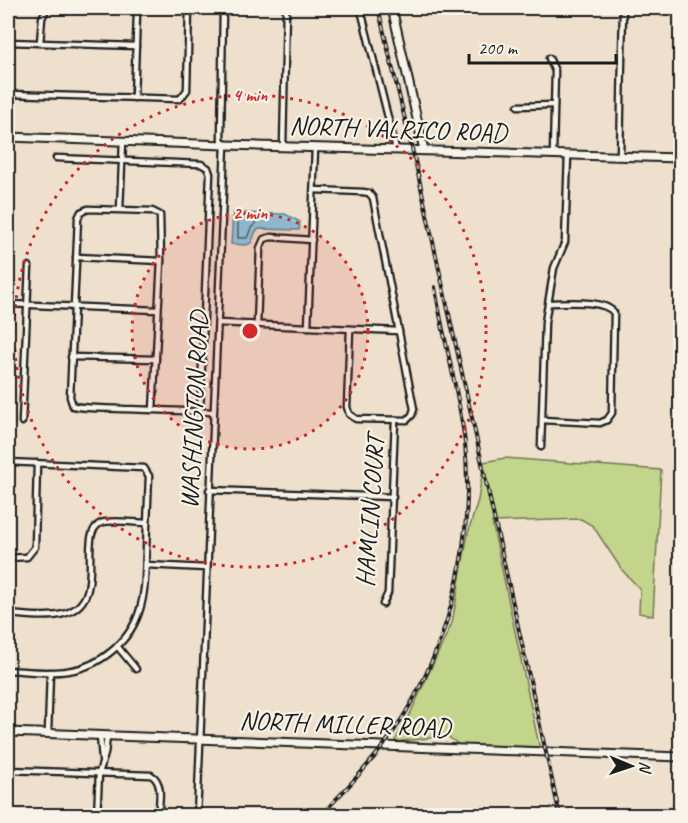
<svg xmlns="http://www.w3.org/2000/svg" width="688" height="823" viewBox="0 0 688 823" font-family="Caveat,sans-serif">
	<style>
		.green { fill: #c3d58a; stroke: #707853; stroke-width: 1.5 }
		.water { fill: #82cbe3; stroke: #598593; stroke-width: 1.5 }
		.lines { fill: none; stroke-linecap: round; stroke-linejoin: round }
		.shore { stroke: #45626c; stroke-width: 1.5 }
		.street-casing { stroke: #1c1c1c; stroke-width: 9 }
		.secondary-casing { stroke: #1c1c1c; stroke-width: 11 }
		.street { stroke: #f7f3e8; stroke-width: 4.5 }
		.secondary { stroke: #f7f3e8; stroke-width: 7 }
		.rail-casing { stroke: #1c1c1c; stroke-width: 4 }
		.rail { stroke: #f7f3e8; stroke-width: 1.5; stroke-dasharray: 4.5; stroke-linecap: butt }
		.ring { fill: none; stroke: #d62828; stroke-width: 3; stroke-dasharray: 3 6 }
		.labels { text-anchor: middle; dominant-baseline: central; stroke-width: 4.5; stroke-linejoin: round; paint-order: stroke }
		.street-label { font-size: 26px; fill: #1c1c1c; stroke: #f7f3e8 }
		.centre { fill: #d62828; stroke: #f7f3e8; stroke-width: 3 }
		.ring-label { font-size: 18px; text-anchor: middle; font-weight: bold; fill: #d62828; stroke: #f7f3e8; stroke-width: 4.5; stroke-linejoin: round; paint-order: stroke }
	</style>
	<rect width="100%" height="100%" fill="#eee0cc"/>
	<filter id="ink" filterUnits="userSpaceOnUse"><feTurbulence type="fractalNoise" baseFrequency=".0167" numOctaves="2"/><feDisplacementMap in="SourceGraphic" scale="12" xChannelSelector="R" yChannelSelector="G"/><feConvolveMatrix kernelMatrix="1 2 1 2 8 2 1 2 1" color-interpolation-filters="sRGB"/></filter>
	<g filter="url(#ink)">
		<polygon class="green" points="505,458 661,470 653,616 639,613 640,589 622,570 593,526 581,519 492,522 540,750 461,746 447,736 394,742 411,712 452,623 468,533 478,500 484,462"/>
		<polygon class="water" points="233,213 285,214 300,222 299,230 259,229 256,231 251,243 246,245 231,244"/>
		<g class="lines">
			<polygon class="shore" points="253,219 256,223 251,228 247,238 238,238 238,220"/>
			<defs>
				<g id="street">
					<polyline points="362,14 396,149"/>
					<polyline points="8,42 136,46"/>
					<polyline points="40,43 42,18 47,8"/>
					<polyline points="549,58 555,71 553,154"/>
					<polyline points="8,94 180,99 187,90 189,8"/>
					<polyline points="134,98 137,13 135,8"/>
					<polyline points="518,106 554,105"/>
					<polyline points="283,147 286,8"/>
					<polyline points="620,156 623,8"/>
					<polyline points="56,158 201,164 208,168 210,174 200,412"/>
					<polyline points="314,190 363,192 369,193 373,198 414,409 412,415 407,420 356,419 349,414 347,407 350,329"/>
					<polyline points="120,209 123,141"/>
					<polyline points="76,257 161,261"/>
					<polyline points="8,304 158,310"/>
					<polyline points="218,323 399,331"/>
					<polyline points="257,324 260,248 264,239 271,237 312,240"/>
					<polyline points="308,327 315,148"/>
					<polyline points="71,357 156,359"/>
					<path d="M153 410 161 261 160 215 152 211 88 209 81 212 78 218 70 397 73 406C89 409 107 408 124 409 154 410 183 411 213 412"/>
					<path d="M542 420 600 423 607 420 612 413 614 313C605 299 565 303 549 303"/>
					<polyline points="22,422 29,266"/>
					<polyline points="541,447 545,322 554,268 565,242 568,155"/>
					<path d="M8 462 144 468 149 476C148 501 147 525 146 550 145 570 146 590 140 609 131 641 100 667 67 671 48 674 27 671 8 670"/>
					<polyline points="209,490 393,497"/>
					<polyline points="8,558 27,557 35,547 37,463"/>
					<polyline points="146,565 206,568"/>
					<polyline points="383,604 388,593 395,420"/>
					<path d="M8 614C24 615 43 618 59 615 113 605 74 535 101 523 110 519 136 523 147 523"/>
					<polyline points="117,646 136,669"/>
					<polyline points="48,733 50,672"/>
					<polyline points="100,735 102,760"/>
					<path d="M8 770 151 775C164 782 159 803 158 816"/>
					<polyline points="97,816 99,773 105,754 107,736"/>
					<polyline points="197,816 225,145 221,139 223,8"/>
				</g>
				<g id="secondary">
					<polyline points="392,8 424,150"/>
					<polyline points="8,137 225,145 680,158"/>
					<polyline points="8,732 680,757"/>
				</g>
			</defs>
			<use href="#street" class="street-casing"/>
			<use href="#secondary" class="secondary-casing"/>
			<use href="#street" class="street"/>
			<use href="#secondary" class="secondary"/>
			<defs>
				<g id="rail">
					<polyline points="378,8 416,165 560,816"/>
					<path d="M320 816C342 793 365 770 384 745 448 658 475 550 465 443 459 391 443 339 435 287"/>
				</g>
			</defs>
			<use href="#rail" class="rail-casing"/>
			<use href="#rail" class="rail"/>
		</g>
	</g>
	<circle cx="250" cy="331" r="118" fill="#d62828" fill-opacity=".12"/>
	<g class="ring">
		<circle cx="250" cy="331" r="118"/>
		<circle cx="250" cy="331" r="236"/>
	</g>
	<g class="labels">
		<g class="street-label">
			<text transform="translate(398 129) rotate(2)">NORTH VALRICO ROAD</text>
			<text transform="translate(194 410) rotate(-87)">WASHINGTON ROAD</text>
			<text transform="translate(370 511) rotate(-86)">HAMLIN COURT</text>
			<text transform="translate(345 724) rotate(2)">NORTH MILLER ROAD</text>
		</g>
	</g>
	<circle cx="250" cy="331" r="9" class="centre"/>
	<g class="ring-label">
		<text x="250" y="101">4 min</text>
		<text x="250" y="219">2 min</text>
	</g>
	<rect width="688" height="823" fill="none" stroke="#f7f3e8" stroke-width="30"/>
	<rect x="15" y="15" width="658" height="793" fill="none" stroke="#1c1c1c" stroke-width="2" filter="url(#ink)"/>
	<g transform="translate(631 766) rotate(92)" stroke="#f7f3e8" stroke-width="4.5" paint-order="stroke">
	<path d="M0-4.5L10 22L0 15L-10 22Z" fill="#1c1c1c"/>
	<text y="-9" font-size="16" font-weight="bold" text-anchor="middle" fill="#1c1c1c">N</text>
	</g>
	<path d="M469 54v9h147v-9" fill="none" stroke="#1c1c1c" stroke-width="3"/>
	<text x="478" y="54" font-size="18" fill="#1c1c1c" stroke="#f7f3e8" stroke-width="4.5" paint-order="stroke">200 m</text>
</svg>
